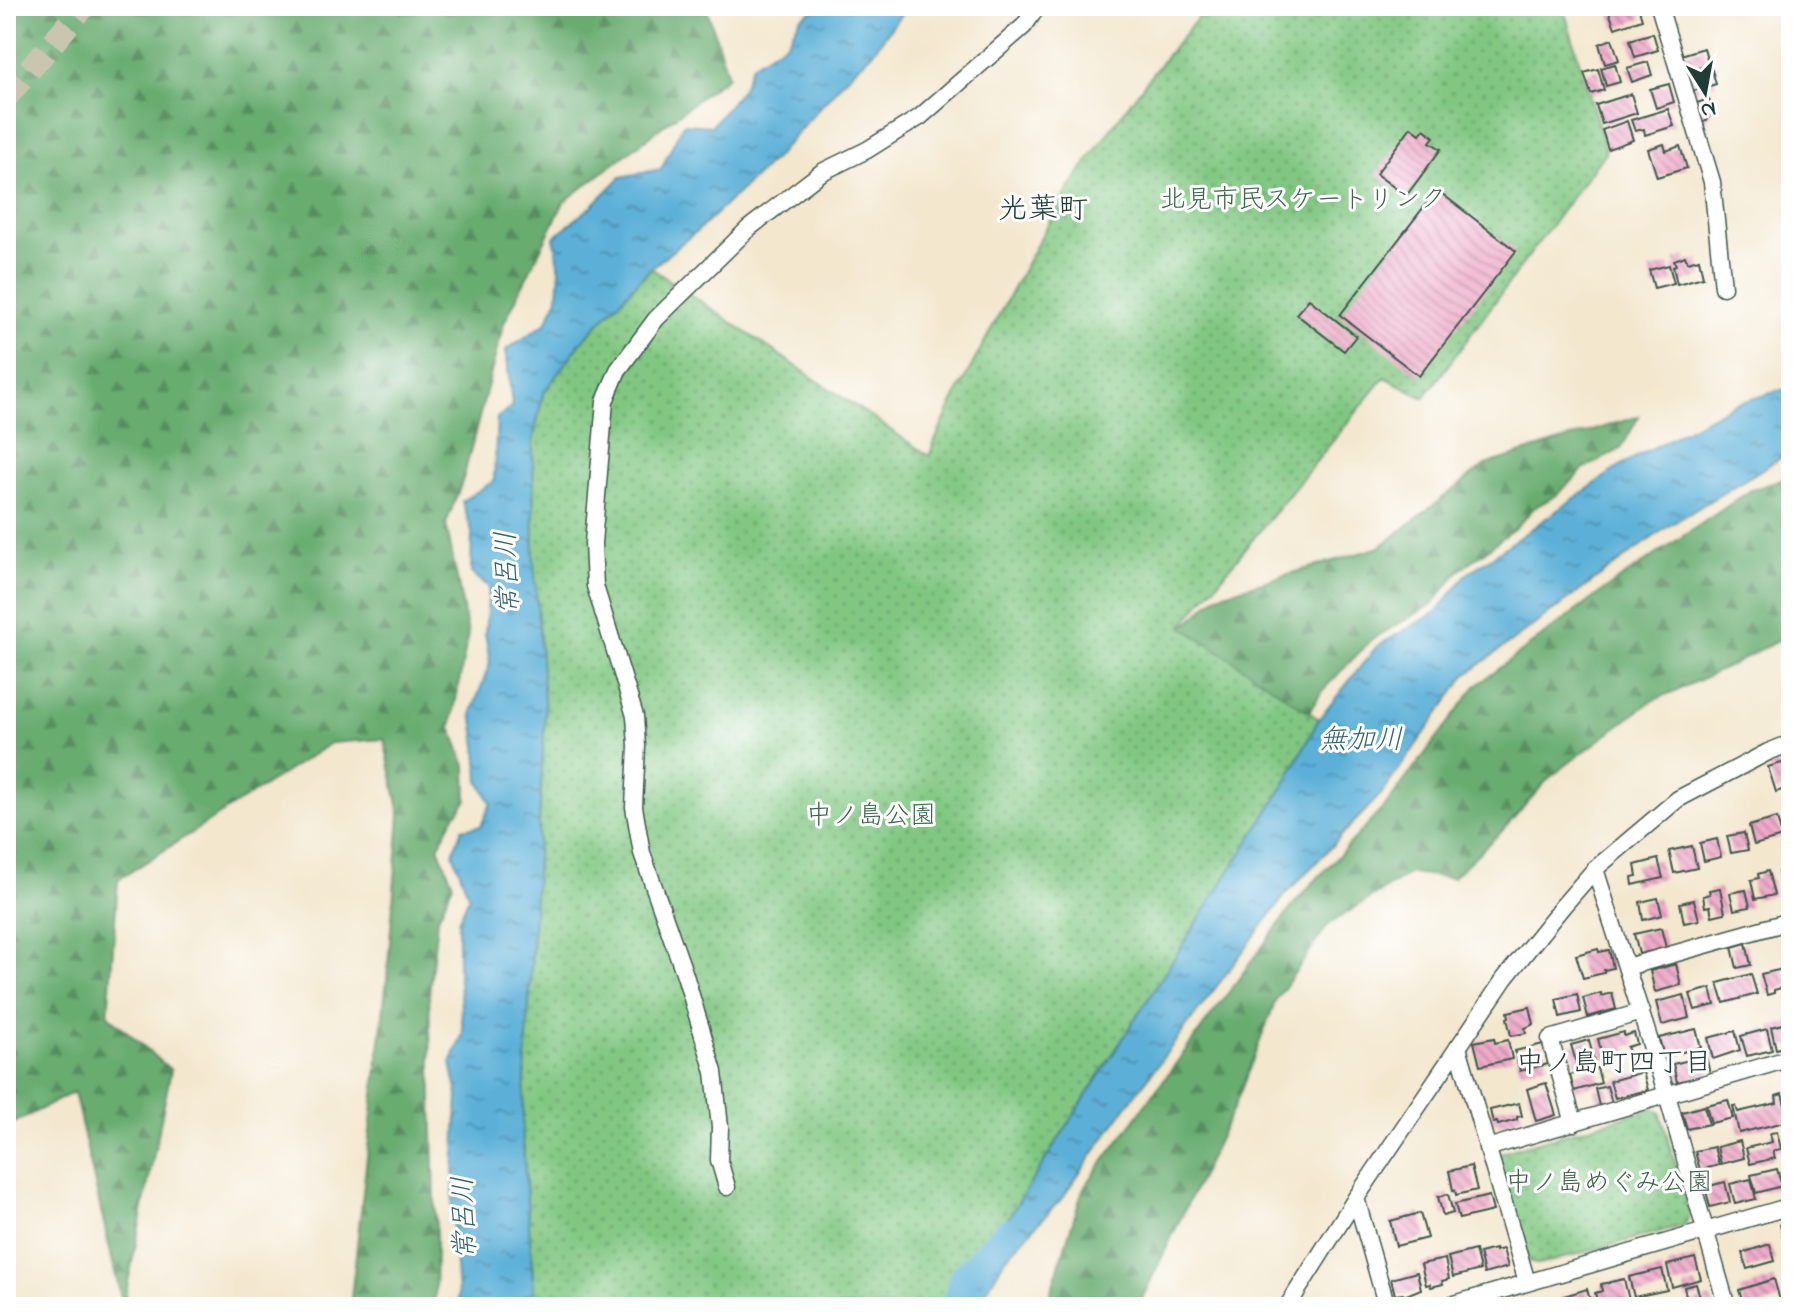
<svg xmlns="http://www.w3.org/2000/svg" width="1797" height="1313" viewBox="0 0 1797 1313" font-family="'Indie Flower','Klee One',sans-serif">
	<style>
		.forest { fill: url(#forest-firs); stroke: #447452; stroke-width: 2 }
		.park { fill: url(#park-dots); stroke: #50825b; stroke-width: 2 }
		.water { fill: url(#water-ripples); stroke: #3e7686; stroke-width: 2 }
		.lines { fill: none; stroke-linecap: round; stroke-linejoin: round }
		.river { stroke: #5cb0d8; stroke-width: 28 }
		.building { fill: url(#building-back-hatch) }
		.highway-tunnel { stroke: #c9c5af; stroke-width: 24; stroke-dasharray: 24 12; stroke-linecap: butt }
		.minor-casing { stroke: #3f564b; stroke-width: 19 }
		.minor { stroke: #fff; stroke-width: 16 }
		.labels { text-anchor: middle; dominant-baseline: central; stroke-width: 6; stroke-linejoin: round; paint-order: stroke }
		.park-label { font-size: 26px; fill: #3c664b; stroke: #fff }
		.water-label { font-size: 28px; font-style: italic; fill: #34656d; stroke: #fff }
		.neighbourhood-label { font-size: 28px; fill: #1f3d34; stroke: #fff }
		.quarter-label { font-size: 30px; fill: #1f3d34; stroke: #fff }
	</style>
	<defs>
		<pattern id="forest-firs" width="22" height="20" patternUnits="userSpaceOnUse" patternTransform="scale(2)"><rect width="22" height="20" fill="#68ac70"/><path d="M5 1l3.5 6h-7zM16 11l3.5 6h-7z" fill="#558d5d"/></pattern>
		<pattern id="park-dots" width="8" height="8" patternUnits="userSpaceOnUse" patternTransform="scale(2)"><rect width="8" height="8" fill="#81c782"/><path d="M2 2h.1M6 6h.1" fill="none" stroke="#69a36b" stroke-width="1.8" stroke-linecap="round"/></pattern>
		<pattern id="water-ripples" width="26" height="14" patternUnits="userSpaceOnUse" patternTransform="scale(2)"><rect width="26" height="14" fill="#5cb0d8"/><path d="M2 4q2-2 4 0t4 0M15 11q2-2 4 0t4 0" fill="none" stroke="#4b90b0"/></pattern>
		<pattern id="building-back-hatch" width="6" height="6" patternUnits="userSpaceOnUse" patternTransform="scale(2)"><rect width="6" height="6" fill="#efaac9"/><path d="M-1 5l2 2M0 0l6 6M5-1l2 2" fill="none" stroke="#c18ca4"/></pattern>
	</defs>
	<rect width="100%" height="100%" fill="#fff"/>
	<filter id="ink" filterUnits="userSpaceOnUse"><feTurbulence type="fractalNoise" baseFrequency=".0125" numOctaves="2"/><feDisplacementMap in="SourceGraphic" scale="16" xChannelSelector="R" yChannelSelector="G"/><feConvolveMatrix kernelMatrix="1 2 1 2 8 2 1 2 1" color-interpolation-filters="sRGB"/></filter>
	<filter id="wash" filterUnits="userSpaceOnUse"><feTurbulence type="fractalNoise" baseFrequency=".006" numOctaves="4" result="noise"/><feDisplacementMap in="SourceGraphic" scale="32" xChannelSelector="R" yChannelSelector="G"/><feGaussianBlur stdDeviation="1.8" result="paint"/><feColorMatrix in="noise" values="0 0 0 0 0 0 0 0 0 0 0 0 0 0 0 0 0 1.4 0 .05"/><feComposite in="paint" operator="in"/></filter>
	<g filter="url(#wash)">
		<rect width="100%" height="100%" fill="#f3e7ce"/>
		<g class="forest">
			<polygon points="6,6 706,6 728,76 564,202 504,323 463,479 446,524 468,634 451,727 466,766 467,800 452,820 438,847 453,884 437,920 429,995 436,1236 435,1307 350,1307 387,979 400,814 384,739 331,743 118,880 108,1015 171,1070 123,1307 74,1092 6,1127"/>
			<polygon points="1639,416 1621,449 1585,468 1557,495 1535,507 1515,528 1459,571 1433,604 1371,640 1322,691 1301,725 1174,636 1218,595 1380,547 1485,465"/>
			<polygon points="1791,477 1791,633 1730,666 1650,702 1549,778 1503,830 1452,878 1410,873 1328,925 1276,1000 1235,1105 1138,1307 1046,1307 1083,1189 1297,900 1387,804 1476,686 1600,593 1751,490"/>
		</g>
		<g class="park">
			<path d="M1208 6H1563L1606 151 1424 398 1385 377 1182 626 1319 719 1281 791 975 1270 963 1307H535L522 1130 534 562 533 441 543 394 582 341 651 268 929 456C946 412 969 371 991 330 1020 276 1047 221 1081 171 1120 114 1163 58 1208 6Z"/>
			<polygon points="1653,1108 1660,1112 1690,1215 1685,1225 1538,1265 1529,1262 1498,1159 1501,1153"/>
		</g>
		<g class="water">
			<polygon points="820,6 911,6 902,13 872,53 845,79 774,159 702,227 651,268 582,341 543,394 533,441 534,562 545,713 522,1130 535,1307 459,1307 452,1213 458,1095 451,1063 463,1033 458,968 458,921 469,897 453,853 462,829 481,826 491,803 479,781 477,746 472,712 490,663 485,633 489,587 471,573 472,532 462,501 494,481 497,418 512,406 506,350 546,323 558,298 560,270 554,237 592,206 621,177 661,169 683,124 712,126 742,89 752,65 787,42 801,18"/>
			<polygon points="1791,387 1791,454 1784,456 1667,527 1466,675 1382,793 1287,893 1129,1103 1063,1197 1004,1260 978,1307 963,1307 975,1270 1281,791 1319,719 1377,646 1438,611 1466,575 1623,464 1732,405"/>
		</g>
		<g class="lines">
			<polyline class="river" points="957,1307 963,1278 1007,1232"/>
		</g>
		<g id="blocks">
			<g class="building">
				<polygon points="1618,6 1638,6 1642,19 1615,28 1608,9"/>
				<polygon points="1653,33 1658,50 1635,57 1630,40"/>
				<polygon points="1612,39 1619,60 1605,64 1599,44"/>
				<polygon points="1704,48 1709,65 1686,72 1681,55"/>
				<polygon points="1648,62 1652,75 1632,82 1627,68"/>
				<polygon points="1615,64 1620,82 1606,86 1601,68"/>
				<polygon points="1598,69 1604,90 1591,94 1584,73"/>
				<polygon points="1712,70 1716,84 1693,91 1689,77"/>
				<polygon points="1669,84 1674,102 1656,108 1650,89"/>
				<polygon points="1631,94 1637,113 1602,124 1596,105"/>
				<polygon points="1709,99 1712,110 1707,121 1700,123 1694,104"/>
				<polygon points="1668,109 1674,126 1645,135 1644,129 1635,131 1631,120"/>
				<polygon points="1627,121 1633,140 1608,149 1602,130"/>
				<polygon points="1411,127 1420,134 1424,129 1434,137 1430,142 1441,149 1406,196 1376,174"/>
				<polygon points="1664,144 1666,151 1680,146 1687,168 1657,177 1648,149"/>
				<polygon points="1437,190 1516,251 1419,376 1340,315"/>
				<polygon points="1685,256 1687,262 1699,259 1703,277 1677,284 1673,266 1676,265 1674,260"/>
				<polygon points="1669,265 1674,283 1654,288 1649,270"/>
				<polygon points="1309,299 1356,336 1344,351 1296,314"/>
				<polygon points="1788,761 1791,771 1791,787 1776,792 1768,767"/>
				<polygon points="1777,818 1782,837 1754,845 1749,826"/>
				<polygon points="1744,833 1748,850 1731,853 1727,836"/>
				<polygon points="1717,839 1721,857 1704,861 1700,843"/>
				<polygon points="1692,846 1697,868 1674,873 1669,851"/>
				<polygon points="1658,859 1663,878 1633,885 1632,877 1637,876 1635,865"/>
				<polygon points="1791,869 1791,893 1783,895 1778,872"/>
				<polygon points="1768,871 1774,895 1755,899 1751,880 1759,878 1758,874"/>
				<polygon points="1720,888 1725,913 1712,916 1710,906 1705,907 1703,896 1710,894 1709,890"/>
				<polygon points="1746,890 1750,907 1734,910 1730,893"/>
				<polygon points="1658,898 1662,915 1643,920 1640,902"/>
				<polygon points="1694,900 1699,920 1684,923 1680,903"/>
				<polygon points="1661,928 1666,948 1639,954 1634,934"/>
				<polygon points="1746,943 1751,965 1737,968 1732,947"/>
				<polygon points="1598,949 1599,952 1609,950 1613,968 1604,970 1604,973 1583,978 1576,955"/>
				<polygon points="1676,964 1681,985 1655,992 1650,971"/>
				<polygon points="1783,969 1788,986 1774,990 1774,993 1767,995 1761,974"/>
				<polygon points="1751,974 1757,994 1724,1003 1718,983"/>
				<polygon points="1711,988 1715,1005 1695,1010 1690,994"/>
				<polygon points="1601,993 1601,996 1612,993 1616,1009 1588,1017 1583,998"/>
				<polygon points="1577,994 1581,1012 1560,1017 1556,999"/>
				<polygon points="1684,995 1689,1018 1662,1025 1656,1002"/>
				<polygon points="1530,1007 1534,1024 1525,1028 1526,1033 1511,1036 1507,1018 1509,1017 1508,1012"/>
				<polygon points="1791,1022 1791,1045 1776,1049 1771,1027"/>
				<polygon points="1696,1029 1701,1047 1664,1057 1659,1038"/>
				<polygon points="1767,1029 1772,1050 1747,1056 1741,1036"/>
				<polygon points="1735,1031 1740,1050 1713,1059 1708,1038"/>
				<polygon points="1624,1032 1624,1036 1634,1033 1637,1044 1627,1047 1629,1052 1603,1059 1598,1039"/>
				<polygon points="1494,1038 1495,1043 1508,1040 1512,1059 1480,1066 1474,1042"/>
				<polygon points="1589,1040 1594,1061 1577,1065 1571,1045"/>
				<polygon points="1543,1044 1548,1064 1520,1071 1515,1051"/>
				<polygon points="1706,1056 1710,1074 1677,1082 1673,1064"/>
				<polygon points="1597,1068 1601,1083 1574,1091 1570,1075"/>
				<polygon points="1643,1072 1648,1090 1615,1098 1610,1081"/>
				<polygon points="1546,1083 1556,1115 1536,1121 1527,1089"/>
				<polygon points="1607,1086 1612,1103 1599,1106 1595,1089"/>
				<polygon points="1782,1094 1789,1121 1739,1133 1733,1106 1736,1106 1738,1112 1777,1103 1776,1096"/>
				<polygon points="1728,1100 1733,1118 1711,1123 1706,1105"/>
				<polygon points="1519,1103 1522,1116 1517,1117 1517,1120 1498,1125 1497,1122 1493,1123 1490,1110"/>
				<polygon points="1704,1106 1709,1124 1687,1129 1682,1112"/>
				<polygon points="1777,1132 1781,1149 1773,1151 1775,1158 1750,1164 1746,1148 1772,1142 1770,1133"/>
				<polygon points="1740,1141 1744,1158 1721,1164 1717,1147"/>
				<polygon points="1714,1147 1719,1165 1700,1170 1695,1151"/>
				<polygon points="1471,1166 1477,1190 1456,1195 1455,1190 1453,1190 1449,1171"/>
				<polygon points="1777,1169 1782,1186 1756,1193 1751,1175"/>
				<polygon points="1751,1179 1756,1199 1735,1204 1730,1184"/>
				<polygon points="1725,1182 1730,1202 1710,1207 1705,1187"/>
				<polygon points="1448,1194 1453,1213 1443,1216 1438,1197"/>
				<polygon points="1489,1196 1493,1211 1459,1219 1455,1204"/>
				<polygon points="1420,1213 1427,1238 1396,1246 1390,1221"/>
				<polygon points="1791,1222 1791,1251 1786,1252 1780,1224"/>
				<polygon points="1770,1244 1775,1261 1747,1269 1742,1253"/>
				<polygon points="1495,1249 1495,1251 1503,1249 1508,1267 1484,1274 1479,1253"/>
				<polygon points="1475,1250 1480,1270 1453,1277 1448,1257"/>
				<polygon points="1695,1258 1701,1279 1672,1287 1667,1265"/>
				<polygon points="1445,1259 1449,1279 1442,1281 1443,1284 1431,1287 1430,1284 1426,1285 1421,1264"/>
				<polygon points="1662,1269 1667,1290 1634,1297 1629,1277"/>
				<polygon points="1417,1272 1421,1289 1404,1296 1403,1294 1395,1295 1391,1279"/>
				<polygon points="1624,1279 1629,1300 1599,1307 1595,1293 1602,1291 1601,1284"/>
				<polygon points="1774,1279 1780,1300 1757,1307 1744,1307 1739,1290"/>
				<polygon points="1696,1284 1700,1297 1687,1300 1684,1287"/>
				<polygon points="1587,1289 1592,1307 1563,1307 1561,1297"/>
				<polygon points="1711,1298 1714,1307 1678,1307 1678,1306"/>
			</g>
		</g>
	</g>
	<g filter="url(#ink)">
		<use href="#blocks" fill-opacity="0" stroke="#3f564b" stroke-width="2"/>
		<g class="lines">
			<polyline class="highway-tunnel" points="6,97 84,6"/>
			<defs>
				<g id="minor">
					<polyline points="1659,6 1712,182 1723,287"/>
					<polyline points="1595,869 1667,1095 1727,1307"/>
					<polyline points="1627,967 1791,921"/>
					<polyline points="1458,1047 1527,1282"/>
					<polyline points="1574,1123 1550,1039 1641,1012"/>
					<polyline points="1487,1148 1791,1058"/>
					<polyline points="727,1187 719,1160 720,1127 714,1072 685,975 642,853 634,807 637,746 635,716 595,586 593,543 605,401 618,370 656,319 749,228 822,172 867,150 920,117 1024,26 1038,6"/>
					<polyline points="1356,1198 1387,1307"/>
					<polyline points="1287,1307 1356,1198 1505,978 1562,907 1595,869 1678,799 1768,752 1791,743"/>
					<polyline points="1444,1307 1791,1206"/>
				</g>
			</defs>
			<use href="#minor" class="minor-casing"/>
			<use href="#minor" class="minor"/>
		</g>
	</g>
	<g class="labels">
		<g class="park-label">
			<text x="1303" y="201">北見市民スケートリンク</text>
			<text x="871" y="817">中ノ島公園</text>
			<text x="1609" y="1184">中ノ島めぐみ公園</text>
		</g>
		<g class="water-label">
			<text transform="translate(509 573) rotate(-92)">常呂川</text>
			<text x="1361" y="741">無加川</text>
			<text transform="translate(466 1218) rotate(-92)">常呂川</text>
		</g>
		<g class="neighbourhood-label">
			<text x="1614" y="1064">中ノ島町四丁目</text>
		</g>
		<g class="quarter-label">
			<text x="1043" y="211">光葉町</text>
		</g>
	</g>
	<rect width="1797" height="1313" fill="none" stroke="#fff" stroke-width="32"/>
	<g transform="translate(1705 92) rotate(169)" stroke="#ffffff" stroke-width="6" paint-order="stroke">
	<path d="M0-6L14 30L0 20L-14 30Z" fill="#1f3d34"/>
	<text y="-12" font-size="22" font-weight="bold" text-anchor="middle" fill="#1f3d34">N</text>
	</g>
</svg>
